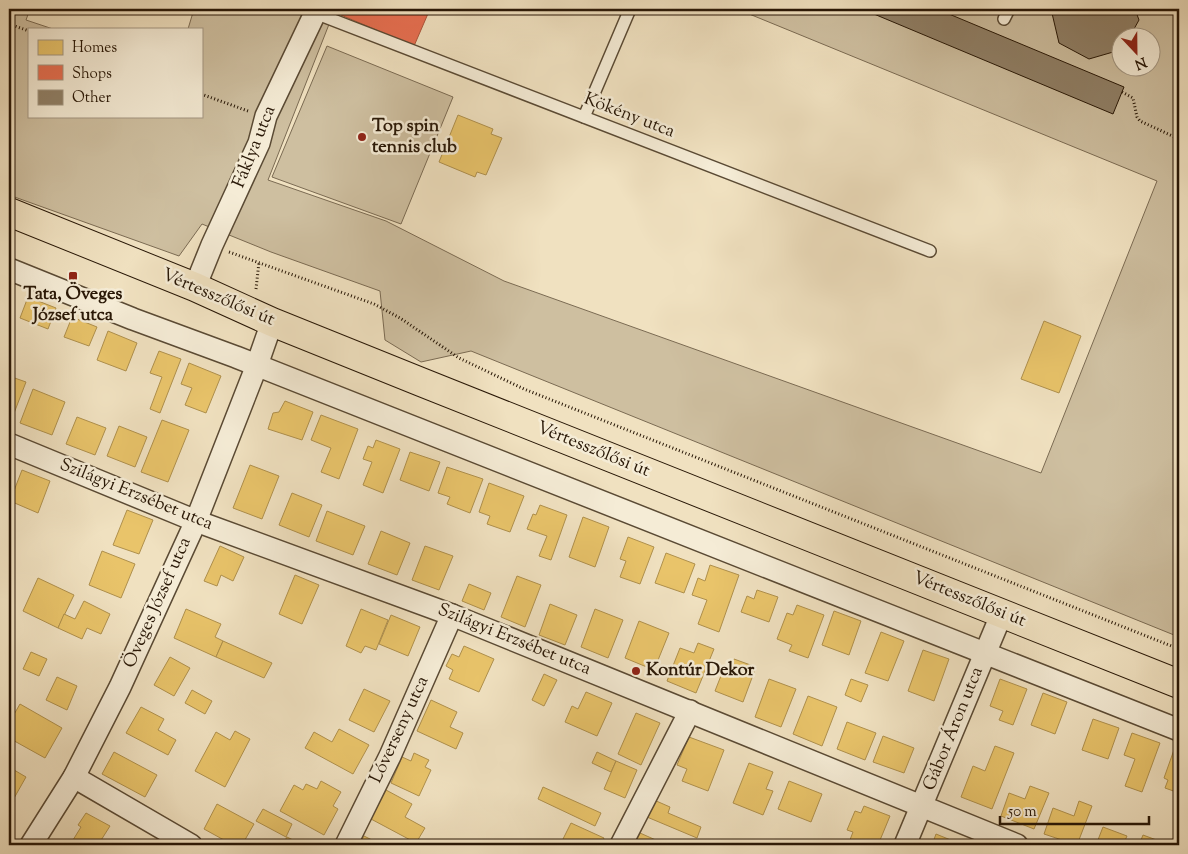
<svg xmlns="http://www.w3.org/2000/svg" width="1188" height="854" viewBox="0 0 1188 854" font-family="'Sorts Mill Goudy',serif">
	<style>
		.green { fill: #cebfa0; stroke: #7b6b53; fill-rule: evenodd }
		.homes { fill: #e9c46a; stroke: #af904c }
		.shops { fill: #e76f51; stroke: #ae553a }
		.building { fill: #908067; stroke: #281706 }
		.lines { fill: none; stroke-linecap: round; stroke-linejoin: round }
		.service-casing { stroke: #5a4a34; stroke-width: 14 }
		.minor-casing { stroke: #5a4a34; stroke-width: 24 }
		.primary-casing { stroke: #281706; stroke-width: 30 }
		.path { stroke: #281706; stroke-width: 3; stroke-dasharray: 1 2.5; stroke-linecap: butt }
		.service { stroke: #f5ecd6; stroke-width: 11 }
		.minor { stroke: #f5ecd6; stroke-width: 21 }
		.primary { stroke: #f0e1c0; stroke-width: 28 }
		.poi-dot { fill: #8f2418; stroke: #f5ecd6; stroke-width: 2 }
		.labels { text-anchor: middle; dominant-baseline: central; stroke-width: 5; stroke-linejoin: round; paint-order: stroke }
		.street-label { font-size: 18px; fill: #281706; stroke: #f5ecd6 }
		.poi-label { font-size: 18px; font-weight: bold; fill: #281706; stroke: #f5ecd6; text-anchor: start }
	</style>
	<rect width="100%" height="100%" fill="#f0e1c0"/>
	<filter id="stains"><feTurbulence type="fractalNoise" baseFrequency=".004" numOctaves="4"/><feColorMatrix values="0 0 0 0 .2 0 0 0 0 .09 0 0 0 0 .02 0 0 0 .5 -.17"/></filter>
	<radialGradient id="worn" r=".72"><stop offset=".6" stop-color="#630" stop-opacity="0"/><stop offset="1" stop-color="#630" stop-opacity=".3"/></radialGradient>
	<g class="green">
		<path d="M9 9H30L26 20 53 29H29V116H201V29H188L194 9H335L268 180 386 221 504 281 1041 473 1157 181 737 9H1179V637L471 351 421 362 385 340 380 291 271 252 202 224 179 256 9 195ZM1120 38H1150V68H1120Z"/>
		<polygon points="327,46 453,97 401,224 272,177"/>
	</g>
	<g class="homes">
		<polygon points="458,115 493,129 491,134 502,138 486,175 477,172 475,177 439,162"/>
		<polygon points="9,291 14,294 9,307"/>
		<polygon points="28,297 56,308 48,329 20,318"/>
		<polygon points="72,317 97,327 89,346 64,337"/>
		<polygon points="1044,321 1081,336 1059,393 1021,379"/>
		<polygon points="108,331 137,343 126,371 97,360"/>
		<polygon points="159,351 181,359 160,413 150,409 162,377 150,373"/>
		<polygon points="189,363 221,376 206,413 185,405 192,388 181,384"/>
		<polygon points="9,376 26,382 11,421 9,420"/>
		<polygon points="33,389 65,402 52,435 20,423"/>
		<polygon points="285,401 313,412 302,440 268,429 273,413 279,412"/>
		<polygon points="321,415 358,429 339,479 321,472 331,448 311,440"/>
		<polygon points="77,417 106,428 95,455 66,444"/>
		<polygon points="162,420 189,430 168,482 141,472"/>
		<polygon points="119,426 147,437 135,467 107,456"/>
		<polygon points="376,440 400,449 383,493 363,485 372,462 363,459 368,446 373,448"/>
		<polygon points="410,452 440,462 429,491 400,480"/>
		<polygon points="250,465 279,476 262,519 233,508"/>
		<polygon points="447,467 483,479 470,513 447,504 450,497 438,493"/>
		<polygon points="22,470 50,481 38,513 10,501"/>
		<polygon points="489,483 524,496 510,532 487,524 490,516 479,512"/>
		<polygon points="292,493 322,505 309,537 279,525"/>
		<polygon points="540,505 567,515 551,560 539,556 547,536 527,529 533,514 536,515"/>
		<polygon points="127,510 153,520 139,554 113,545"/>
		<polygon points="327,511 365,526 353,555 316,541"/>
		<polygon points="583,517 609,527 595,567 569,557"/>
		<polygon points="381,531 410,543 397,575 368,564"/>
		<polygon points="628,537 654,547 640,584 620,577 626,561 620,559"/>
		<polygon points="220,546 244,557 233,581 221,575 217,586 204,581"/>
		<polygon points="425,546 453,556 439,590 412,580"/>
		<polygon points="102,551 135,564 121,598 89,585"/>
		<polygon points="666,553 695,564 684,593 655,583"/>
		<polygon points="710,565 739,575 719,632 698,624 707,600 692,595 698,578 705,581"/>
		<polygon points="295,575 319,585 302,624 279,614"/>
		<polygon points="517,576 541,585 525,627 501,617"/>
		<polygon points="38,578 74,595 58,628 23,611"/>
		<polygon points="469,584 491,593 484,610 462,601"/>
		<polygon points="757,590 778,597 769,622 741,612 747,596 754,599"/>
		<polygon points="84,601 110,614 101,634 87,628 82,639 58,628 64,614 75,619"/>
		<polygon points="550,604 577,615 565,645 539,635"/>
		<polygon points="797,605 824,615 808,658 789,651 792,645 777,639 787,613 793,615"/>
		<polygon points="186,609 221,624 215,637 223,641 216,657 174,638"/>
		<polygon points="361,609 388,620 376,650 365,646 361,653 346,646"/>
		<polygon points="595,609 623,620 608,658 581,647"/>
		<polygon points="834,611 861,621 849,655 822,645"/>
		<polygon points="391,615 420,627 408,656 379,644"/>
		<polygon points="639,621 669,633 654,670 625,658"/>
		<polygon points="881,632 904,641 888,681 865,673"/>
		<polygon points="223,641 272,663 264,678 216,657"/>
		<polygon points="698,643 714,649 696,693 667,681 680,648 694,653"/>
		<polygon points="464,646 494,659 479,692 449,679 453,670 446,666 452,654 459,657"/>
		<polygon points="923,650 949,659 934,701 908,691"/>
		<polygon points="31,652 47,659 39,676 23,669"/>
		<polygon points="170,657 190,668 174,696 154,685"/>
		<polygon points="734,659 756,667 743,702 715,691 724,668 730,670"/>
		<polygon points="544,674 557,680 544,706 532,700"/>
		<polygon points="57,677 77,686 67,710 46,700"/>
		<polygon points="769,679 796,689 781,727 755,717"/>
		<polygon points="851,679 868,685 861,702 845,695"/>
		<polygon points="1000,679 1027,689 1013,725 999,720 1003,711 990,706"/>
		<polygon points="364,689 390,701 374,732 349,720"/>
		<polygon points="192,690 212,701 205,714 185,703"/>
		<polygon points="586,692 612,703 597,736 565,722 572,706 578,709"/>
		<polygon points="1043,693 1067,702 1055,734 1031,725"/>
		<polygon points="808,696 837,707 822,746 793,734"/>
		<polygon points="431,700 457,712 450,727 463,733 456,749 417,731"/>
		<polygon points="20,704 62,728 45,758 9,738 9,723"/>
		<polygon points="141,707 164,719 158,730 176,740 168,755 126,733"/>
		<polygon points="636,713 660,723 641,765 618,754"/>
		<polygon points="1093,719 1119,728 1108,759 1082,750"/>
		<polygon points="847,722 876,733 865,760 837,749"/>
		<polygon points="339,729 369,745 353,774 305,748 314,732 332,742"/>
		<polygon points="235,731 250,739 225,787 195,771 216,732 230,740"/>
		<polygon points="1132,733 1160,743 1142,792 1125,786 1135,759 1124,755"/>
		<polygon points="883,736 914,748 904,773 873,762"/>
		<polygon points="689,737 724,750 708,791 682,781 687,769 677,765"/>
		<polygon points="995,746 1014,753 992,809 961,797 973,766 985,771"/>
		<polygon points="1175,747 1179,748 1179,793 1165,788 1168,780 1164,778"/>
		<polygon points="114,752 157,775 145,797 102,774"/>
		<polygon points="597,752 616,761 611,772 592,763"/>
		<polygon points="414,753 429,760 425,767 431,770 419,796 391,783 402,757 411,761"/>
		<polygon points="616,761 637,770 625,798 604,789"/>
		<polygon points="749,763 773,772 766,789 773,791 763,815 733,803"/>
		<polygon points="9,767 26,777 13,800 9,798"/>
		<polygon points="321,781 341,792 333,806 338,809 324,835 280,811 294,785 303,790 306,784 317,789"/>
		<polygon points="789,781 822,794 811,822 778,809"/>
		<polygon points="1030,786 1049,793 1034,829 1001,816 1009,793 1025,799"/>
		<polygon points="543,787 601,813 595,826 538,799"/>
		<polygon points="386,790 412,804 405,817 425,828 416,843 371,819"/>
		<polygon points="654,800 670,807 668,813 701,827 697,838 647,817"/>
		<polygon points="1079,801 1092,806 1077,845 1044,834 1053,808 1074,816"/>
		<polygon points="217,804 254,824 242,845 233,845 204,829"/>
		<polygon points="864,806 890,816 878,845 848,845 853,832 847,830 855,811 861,813"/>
		<polygon points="263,809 292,824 286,837 256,821"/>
		<polygon points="86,813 110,826 98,845 83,845 73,840 81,827 78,825"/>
		<polygon points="571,823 604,838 601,845 560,845"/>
		<polygon points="1103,827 1127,836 1123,845 1096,845"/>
		<polygon points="640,833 667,845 634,845"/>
		<polygon points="936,834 963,845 932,845"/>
		<polygon points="1143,835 1170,845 1139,845"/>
		<polygon points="364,836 382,845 359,845"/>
		<polygon points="287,837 303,845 282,845"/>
	</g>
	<polygon class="shops" points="344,9 430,9 414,46 341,15"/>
	<g class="building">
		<polygon points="862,9 937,9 1124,87 1113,114"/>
		<polygon points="1051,9 1135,9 1139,20 1129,38 1120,38 1120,50 1089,59 1059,43"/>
	</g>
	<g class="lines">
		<defs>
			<g id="service">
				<polyline points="315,13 930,251"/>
				<polyline points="1004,19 1009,9"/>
				<polyline points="584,117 630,9"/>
			</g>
			<g id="minor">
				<polyline points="9,269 133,319 236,357 1179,730"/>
				<polyline points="195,287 212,245 259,143 266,116 317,9"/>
				<polyline points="9,444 196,521 452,615 1017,845"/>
				<polyline points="74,777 191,845"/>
				<polyline points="31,845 74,777 120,687 196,521 257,365 272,322"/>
				<polyline points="346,845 390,756 452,615"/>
				<polyline points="621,845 690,711"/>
				<polyline points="905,845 1002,613"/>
			</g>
			<polyline id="primary" points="9,212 195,287 272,322 421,382 1179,684"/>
		</defs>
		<use href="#service" class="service-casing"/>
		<use href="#minor" class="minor-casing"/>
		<use href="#primary" class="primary-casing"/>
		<g class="path">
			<polyline points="9,24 29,31"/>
			<polyline points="1122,92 1133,98 1137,117 1140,121 1179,139"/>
			<polyline points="201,94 248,111"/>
			<polyline points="229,252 374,304 400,318 459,358 524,389 1179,649"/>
			<polyline points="256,289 259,262"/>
		</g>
		<use href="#service" class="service"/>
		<use href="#minor" class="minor"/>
		<use href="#primary" class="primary"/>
	</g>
	<g class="poi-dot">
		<circle cx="362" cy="137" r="5"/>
		<rect x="68" y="271" width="10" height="10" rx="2.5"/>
		<circle cx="636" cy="671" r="5"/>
	</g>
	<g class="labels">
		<g class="street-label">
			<text transform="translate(629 116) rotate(21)">Kökény utca</text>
			<text transform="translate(255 147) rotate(-68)">Fáklya utca</text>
			<text transform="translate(218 298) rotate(23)">Vértesszőlősi út</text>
			<text transform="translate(593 450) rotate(22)">Vértesszőlősi út</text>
			<text transform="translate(136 495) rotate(22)">Szilágyi Erzsébet utca</text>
			<text transform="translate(969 600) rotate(22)">Vértesszőlősi út</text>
			<text transform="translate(158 603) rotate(-66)">Öveges József utca</text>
			<text transform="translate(514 640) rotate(22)">Szilágyi Erzsébet utca</text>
			<text transform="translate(954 729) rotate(-68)">Gábor Áron utca</text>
			<text transform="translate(400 730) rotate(-65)">Lóverseny utca</text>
		</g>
		<g class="poi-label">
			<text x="372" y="127">Top spin<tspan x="372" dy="21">tennis club</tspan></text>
			<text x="73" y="295" text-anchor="middle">Tata, Öveges<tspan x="73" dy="21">József utca</tspan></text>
			<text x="646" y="671">Kontúr Dekor</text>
		</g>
	</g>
	<rect width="1188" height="854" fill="none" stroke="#f0e1c0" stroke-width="30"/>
	<rect x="10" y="10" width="1168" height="834" fill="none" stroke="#281706" stroke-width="2.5"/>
	<rect x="15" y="15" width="1158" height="824" fill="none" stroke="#281706"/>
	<rect x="28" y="28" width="175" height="90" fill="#f5ecd6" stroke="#a39783"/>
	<rect x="38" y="40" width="25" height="15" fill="#e9c46a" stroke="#a39783"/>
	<text x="72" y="52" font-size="15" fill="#281706">Homes</text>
	<rect x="38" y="65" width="25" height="15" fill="#e76f51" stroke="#a39783"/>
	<text x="72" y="78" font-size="15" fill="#281706">Shops</text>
	<rect x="38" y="90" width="25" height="15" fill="#908067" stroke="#a39783"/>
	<text x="72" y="102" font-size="15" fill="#281706">Other</text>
	<g transform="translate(1136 52) rotate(158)"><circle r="24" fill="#f5ecd6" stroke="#a39783"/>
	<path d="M0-4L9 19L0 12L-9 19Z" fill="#8f2418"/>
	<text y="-8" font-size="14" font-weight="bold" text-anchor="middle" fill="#281706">N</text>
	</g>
	<path d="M1000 816v8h149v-8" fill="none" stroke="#281706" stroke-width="2.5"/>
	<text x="1008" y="816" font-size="15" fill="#281706" stroke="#f5ecd6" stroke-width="4" paint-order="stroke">50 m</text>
	<rect width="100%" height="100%" filter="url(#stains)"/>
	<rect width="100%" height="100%" fill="url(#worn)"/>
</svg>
